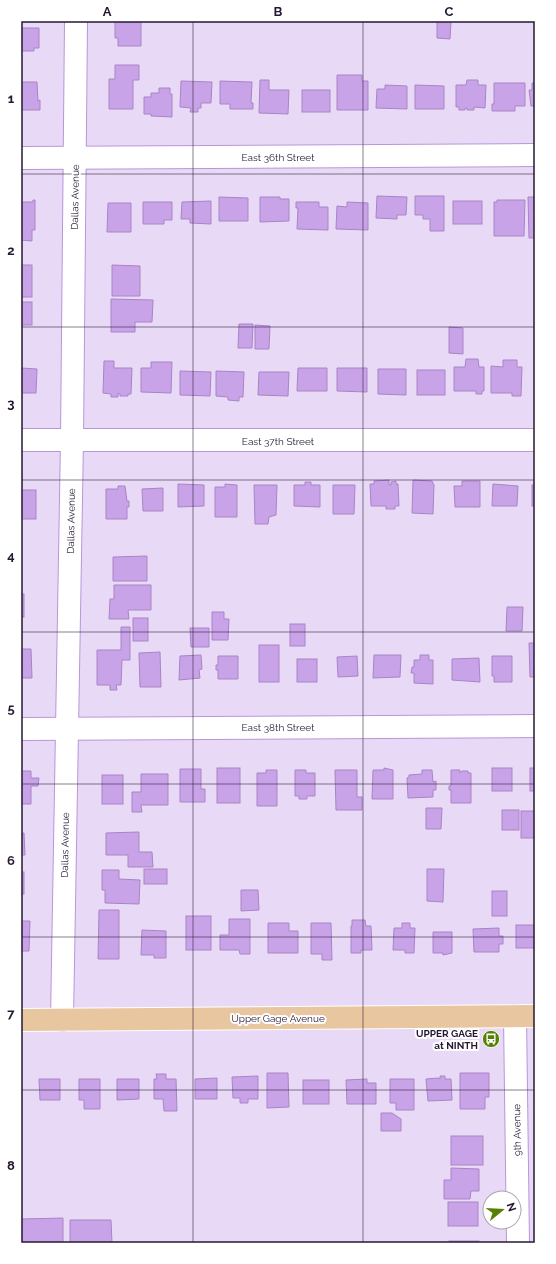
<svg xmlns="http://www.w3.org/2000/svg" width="556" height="1264" viewBox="0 0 556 1264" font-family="Raleway,sans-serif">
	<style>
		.building { fill: #c9a3e8; stroke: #a884c6 }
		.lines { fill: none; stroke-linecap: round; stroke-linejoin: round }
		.minor-casing { stroke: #bb95d9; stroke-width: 24 }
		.major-casing { stroke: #fff; stroke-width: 24 }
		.minor { stroke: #fff; stroke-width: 22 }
		.major { stroke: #e8c69f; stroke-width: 22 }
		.grid { fill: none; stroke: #261832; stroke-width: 1; stroke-opacity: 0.55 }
		.labels { text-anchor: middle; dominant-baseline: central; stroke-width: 4; stroke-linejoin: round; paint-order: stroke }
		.street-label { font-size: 10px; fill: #261832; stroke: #fff }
		.poi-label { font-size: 10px; font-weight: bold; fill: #261832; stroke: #fff; text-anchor: end }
		.neatline { fill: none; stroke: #261832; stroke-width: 1.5 }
		.grid-label { font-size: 13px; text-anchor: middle; font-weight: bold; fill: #261832 }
	</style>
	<rect width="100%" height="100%" fill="#e8daf6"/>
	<g class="building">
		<polygon points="115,21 141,21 141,46 118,46 118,38 115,38"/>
		<polygon points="437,21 451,21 450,39 437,38"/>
		<polygon points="21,28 39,28 39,48 34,48 34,51 21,51"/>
		<polygon points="115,65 139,65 139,80 133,80 133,109 109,109 109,79 115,79"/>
		<polygon points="337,75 362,75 362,81 368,81 368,110 337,110"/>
		<polygon points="260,80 269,80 269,90 289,90 288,114 259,113"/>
		<polygon points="467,80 478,80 478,85 486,85 485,108 474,107 474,110 467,110 467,108 465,108 465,110 459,110 459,107 456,107 456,85 466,85"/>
		<polygon points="181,81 212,82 211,103 201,103 201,108 198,108 198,112 190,112 191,108 180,107"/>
		<polygon points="220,81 252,82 251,103 253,103 253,109 230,109 230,104 220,104"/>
		<polygon points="21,82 37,82 38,101 40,100 40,110 21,110"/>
		<polygon points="494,83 525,83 525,106 515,106 515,111 492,111 492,104 494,104"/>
		<polygon points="532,83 535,83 535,106 531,106 529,90 532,90"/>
		<polygon points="385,85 407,86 407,109 376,108 377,89 385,89"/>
		<polygon points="415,85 444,86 444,109 415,109"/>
		<polygon points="159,88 170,88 170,94 172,94 172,117 151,116 151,114 144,114 144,97 151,97 151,93 159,93"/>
		<rect x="302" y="90" width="28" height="22"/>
		<polygon points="377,196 407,197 406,215 397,215 397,219 376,218"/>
		<polygon points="415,196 444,196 444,231 430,231 430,219 423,219 423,215 415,215"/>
		<polygon points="219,197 248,198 248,221 219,221"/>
		<polygon points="260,197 280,197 280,199 289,199 289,221 260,222"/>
		<polygon points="528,197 535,197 535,238 529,238"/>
		<polygon points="33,200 35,200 35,230 32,230 32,241 21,240 21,202 33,202"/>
		<polygon points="497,200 525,200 524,236 494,236 494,202 497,202"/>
		<polygon points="211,201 211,224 190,223 190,219 181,219 182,202"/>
		<rect x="453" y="201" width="29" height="23"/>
		<polygon points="143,202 172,202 172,220 164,220 164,224 143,224"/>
		<polygon points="296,202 319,202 319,207 328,207 328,230 297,229 298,208 296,208"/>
		<polygon points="347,202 368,203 368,230 336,229 337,206 347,207"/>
		<polygon points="108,203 131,203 131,232 107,232"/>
		<rect x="21" y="265" width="11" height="32"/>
		<polygon points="112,265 140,266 140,296 112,296"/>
		<polygon points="111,299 153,300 152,322 135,322 135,332 111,332"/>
		<rect x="21" y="302" width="11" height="23"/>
		<polygon points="239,324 253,324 252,348 238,348"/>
		<polygon points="255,325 270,326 269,349 255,349"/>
		<polygon points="449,327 463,328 463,354 449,353"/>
		<polygon points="466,359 478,359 479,367 484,367 484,391 482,391 482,394 476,394 476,391 454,391 454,367 465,367"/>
		<polygon points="503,360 517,360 517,367 522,367 521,396 512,396 512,393 491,393 491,366 503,367"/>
		<polygon points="104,361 114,361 114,368 132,368 131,394 128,394 128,396 120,396 120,394 118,393 118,397 111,397 111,394 103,393"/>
		<polygon points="151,362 172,362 171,393 141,392 141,368 151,368"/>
		<polygon points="21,368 37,369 36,393 21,393"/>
		<polygon points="298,368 327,368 327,391 297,391"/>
		<polygon points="337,368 367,368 367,392 337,391"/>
		<polygon points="378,369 406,369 406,395 378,394"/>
		<rect x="417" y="370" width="28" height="25"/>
		<polygon points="180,371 211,372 210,396 180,395"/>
		<polygon points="216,371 244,372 243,397 239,397 239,401 228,400 228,397 216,396"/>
		<polygon points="259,372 289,372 288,396 258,395"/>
		<polygon points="389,480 389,485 391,485 391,482 396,481 396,484 398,484 399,506 395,506 395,509 386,509 386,506 371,506 370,484 374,484 374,481"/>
		<polygon points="413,480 432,481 434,485 433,514 412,513"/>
		<polygon points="462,481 480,481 480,507 455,507 454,486 462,486"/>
		<polygon points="305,482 311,482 311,485 320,485 320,507 294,506 294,485 305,485"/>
		<polygon points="178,484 204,485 204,506 178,507"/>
		<polygon points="225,484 237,485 237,517 215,517 215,487 225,487"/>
		<polygon points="493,484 518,486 517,506 492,506"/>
		<polygon points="254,485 277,485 276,515 269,517 268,524 255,524"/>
		<polygon points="333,485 355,485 354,514 333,514"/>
		<rect x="532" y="485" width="3" height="21"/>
		<polygon points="118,486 125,486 127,501 129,501 129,507 127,507 127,519 106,519 106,489 118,489"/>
		<polygon points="163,488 163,511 143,511 142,489"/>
		<rect x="21" y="490" width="15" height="29"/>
		<polygon points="147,556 147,581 113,581 113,557"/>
		<polygon points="114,585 151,585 151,610 128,610 129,619 109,619 110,599 114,599"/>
		<rect x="21" y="594" width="3" height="23"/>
		<polygon points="507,607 523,607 522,631 506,631"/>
		<polygon points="212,612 224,612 224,619 229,619 228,640 212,640"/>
		<rect x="133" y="618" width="15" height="23"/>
		<rect x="290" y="624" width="15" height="22"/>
		<polygon points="121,627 130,627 130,660 122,660 121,685 116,685 117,690 110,690 110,685 97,685 97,650 121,650"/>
		<polygon points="190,628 209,628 209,647 191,647"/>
		<polygon points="529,643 535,643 535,677 530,677"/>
		<rect x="259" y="645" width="20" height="37"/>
		<polygon points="21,649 31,649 32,678 21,678"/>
		<polygon points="160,652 161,687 140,687 139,653"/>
		<polygon points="201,655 202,669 199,670 200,678 179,680 180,656"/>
		<polygon points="374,655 401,655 400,677 373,678"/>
		<polygon points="420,655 429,655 429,660 433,660 433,684 414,683 414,673 411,673 412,667 414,667 414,660 420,660"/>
		<polygon points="218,656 238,656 238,679 218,679 218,670 216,670 216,665 218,665"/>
		<polygon points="357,656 358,676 338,677 337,657"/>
		<polygon points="492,656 512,656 512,682 494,682 494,676 492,676"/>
		<polygon points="479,658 480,682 452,680 452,659"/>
		<rect x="297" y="659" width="20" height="23"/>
		<rect x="217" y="768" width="23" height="35"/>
		<polygon points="384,768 393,770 393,799 372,799 373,770 384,770"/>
		<rect x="492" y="768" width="20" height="23"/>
		<rect x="530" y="768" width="5" height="23"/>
		<polygon points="180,769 201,769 201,789 205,789 205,802 180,802"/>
		<polygon points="266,770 277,770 277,806 257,806 257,773 266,773"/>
		<polygon points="295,770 306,770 306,773 315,773 315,796 307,796 307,799 299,799 299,796 295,796"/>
		<polygon points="335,770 357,770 357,797 362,797 362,810 336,810"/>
		<polygon points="422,770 432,770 433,782 436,781 436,790 433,790 433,797 408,798 407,778 409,777 409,775 422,774"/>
		<polygon points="451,770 460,770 460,773 462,771 468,771 468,773 471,773 471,803 451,803 451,790 449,790 449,786 451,786"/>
		<polygon points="21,771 31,771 31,778 39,778 38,786 31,786 31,804 21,804"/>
		<polygon points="141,774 168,774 168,805 141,805 142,812 132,812 132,792 141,792"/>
		<rect x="102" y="775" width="21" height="29"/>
		<polygon points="426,808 442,808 441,829 426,829"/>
		<rect x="502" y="810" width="17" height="20"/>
		<rect x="521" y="811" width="14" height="27"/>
		<polygon points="139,832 139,852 152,852 153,867 128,867 128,855 106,855 106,833"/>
		<polygon points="21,833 24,833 25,855 21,855"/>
		<rect x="144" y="869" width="23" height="15"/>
		<polygon points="427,869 444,869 443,902 427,901"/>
		<polygon points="102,870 119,870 119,879 140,880 139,904 105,903 105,890 102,890"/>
		<rect x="21" y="872" width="3" height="22"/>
		<polygon points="241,890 258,890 259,910 241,911"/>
		<rect x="492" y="891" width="15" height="25"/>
		<polygon points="99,910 119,910 119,959 98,959"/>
		<rect x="186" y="916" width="25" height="34"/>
		<polygon points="229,919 250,919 250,954 240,954 239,950 220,950 220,935 229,935"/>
		<polygon points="352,920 365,920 366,926 371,926 372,950 361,950 361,953 351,953 351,926 352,926"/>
		<polygon points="21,921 30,921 29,951 21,951"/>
		<polygon points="268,923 289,923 289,931 298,931 298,953 268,953"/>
		<polygon points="311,923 331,923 332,960 322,960 322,954 311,954"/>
		<polygon points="402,923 410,923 410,928 415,928 414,953 405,953 405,950 393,950 394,928 402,928"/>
		<rect x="516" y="925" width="19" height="23"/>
		<polygon points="499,928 499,936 503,936 503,944 499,944 499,952 474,952 473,929"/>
		<polygon points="142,930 166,931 166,958 154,958 154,955 141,955"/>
		<polygon points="433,932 452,932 452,953 443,955 443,953 433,953"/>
		<polygon points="267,1073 288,1073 289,1107 267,1108"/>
		<polygon points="460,1073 489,1073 489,1097 485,1097 485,1109 460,1109"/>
		<polygon points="156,1074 166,1074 166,1079 176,1079 177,1111 164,1111 163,1099 154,1099 154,1079 157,1079"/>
		<polygon points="258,1076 258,1099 248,1099 248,1103 240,1103 240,1098 233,1098 232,1077"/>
		<polygon points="440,1076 445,1076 445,1079 451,1079 452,1100 428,1101 426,1079 438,1078 440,1079"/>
		<polygon points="217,1078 217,1099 195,1099 195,1079"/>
		<polygon points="39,1079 60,1079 60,1100 40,1100"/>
		<polygon points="79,1079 100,1079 100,1109 84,1109 84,1100 79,1100"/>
		<polygon points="117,1079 139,1079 139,1099 117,1100"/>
		<polygon points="367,1079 367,1083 376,1083 376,1104 347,1104 346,1080"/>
		<polygon points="390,1079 414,1079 414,1110 396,1110 396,1103 390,1103"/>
		<rect x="303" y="1080" width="26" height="24"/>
		<polygon points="381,1113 392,1113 401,1119 401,1131 381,1131"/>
		<rect x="451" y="1136" width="32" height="29"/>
		<polygon points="451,1168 479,1169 479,1191 471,1191 470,1199 444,1199 444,1180 451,1180"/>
		<rect x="448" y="1202" width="30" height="24"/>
		<polygon points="63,1218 63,1243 21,1243 21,1219"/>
		<polygon points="70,1220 111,1220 112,1243 70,1243"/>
		<rect x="449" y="1241" width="30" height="2"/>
	</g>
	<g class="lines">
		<defs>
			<g id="minor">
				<polyline points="21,158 535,155"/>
				<polyline points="21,440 535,440"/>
				<polyline points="21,729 535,726"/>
				<polyline points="515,1016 518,1243"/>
				<polyline points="62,1020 72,440 76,21"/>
			</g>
			<polyline id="major" points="21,1020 535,1016"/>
		</defs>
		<use href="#minor" class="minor-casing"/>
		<use href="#major" class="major-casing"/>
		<use href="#minor" class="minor"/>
		<use href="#major" class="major"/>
	</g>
	<path class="grid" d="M193 21V1243M363 21V1243M21 174H535M21 327H535M21 480H535M21 632H535M21 784H535M21 937H535M21 1090H535"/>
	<defs>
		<symbol id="bus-disc" viewBox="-11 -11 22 22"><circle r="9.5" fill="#568003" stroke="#fff"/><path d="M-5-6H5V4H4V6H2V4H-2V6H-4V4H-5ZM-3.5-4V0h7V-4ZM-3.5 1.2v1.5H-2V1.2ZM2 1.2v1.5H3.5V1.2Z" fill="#fff"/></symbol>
	</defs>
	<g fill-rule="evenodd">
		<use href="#bus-disc" x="481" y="1029" width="20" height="20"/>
	</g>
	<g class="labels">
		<g class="street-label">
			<text x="278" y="157">East 36th Street</text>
			<text transform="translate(75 197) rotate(-89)">Dallas Avenue</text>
			<text x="278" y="441">East 37th Street</text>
			<text transform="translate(71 521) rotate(-89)">Dallas Avenue</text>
			<text x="278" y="727">East 38th Street</text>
			<text transform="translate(65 845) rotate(-89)">Dallas Avenue</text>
			<text x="278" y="1018">Upper Gage Avenue</text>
			<text transform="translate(517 1130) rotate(-91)">9th Avenue</text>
		</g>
		<g class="poi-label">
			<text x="478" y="1033">UPPER GAGE<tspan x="478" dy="12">at NINTH</tspan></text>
		</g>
	</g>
	<rect width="556" height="1264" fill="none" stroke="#ffffff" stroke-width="44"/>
	<g transform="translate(502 1210) rotate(72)"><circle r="19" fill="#ffffff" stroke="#a8a3ad"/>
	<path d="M0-3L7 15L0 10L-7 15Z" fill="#568003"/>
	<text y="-6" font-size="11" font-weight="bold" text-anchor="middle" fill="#261832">N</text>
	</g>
	<rect x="22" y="22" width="512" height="1220" class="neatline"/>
	<g class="grid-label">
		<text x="107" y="16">A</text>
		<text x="278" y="16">B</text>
		<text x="449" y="16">C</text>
		<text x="11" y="103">1</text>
		<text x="11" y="255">2</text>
		<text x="11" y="408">3</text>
		<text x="11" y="560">4</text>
		<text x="11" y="713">5</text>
		<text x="11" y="865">6</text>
		<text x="11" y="1018">7</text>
		<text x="11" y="1170">8</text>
	</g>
</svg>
